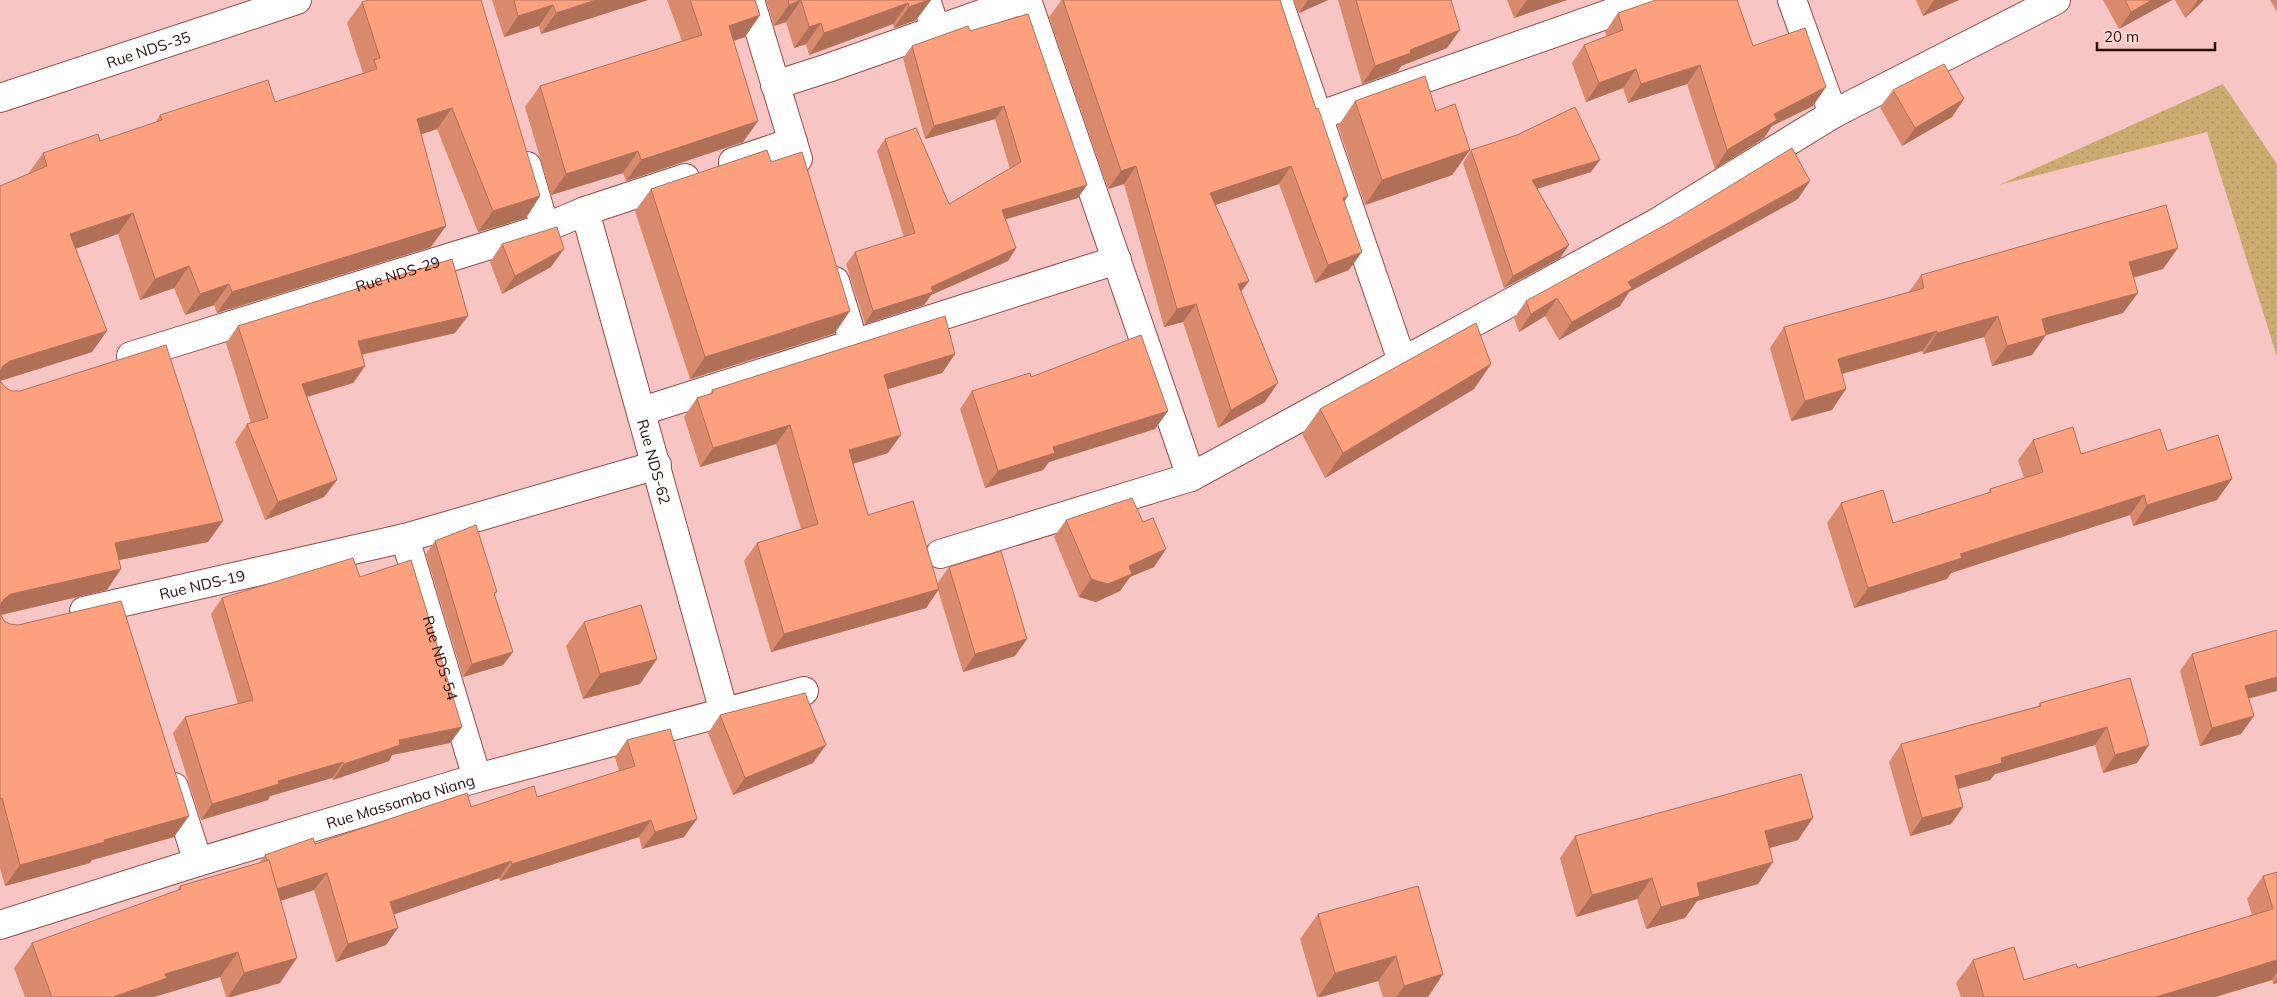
<svg xmlns="http://www.w3.org/2000/svg" width="2277" height="997" viewBox="0 0 2277 997" font-family="Mulish,sans-serif">
	<style>
		.grass { fill: url(#grass-dots) }
		.lines { fill: none; stroke-linecap: round; stroke-linejoin: round }
		.street-casing { stroke: #934c4c; stroke-width: 30 }
		.street { stroke: #fff; stroke-width: 28 }
		.wall { fill: #d98a6c }
		.shaded-wall { fill: #b07058 }
		.building { fill: #fca07e; stroke: #b07058 }
		.labels { text-anchor: middle; dominant-baseline: central; stroke-width: 4; stroke-linejoin: round; paint-order: stroke }
		.street-label { font-size: 15px; fill: #2b0f0f; stroke: #f9d7d5 }
	</style>
	<defs>
		<pattern id="grass-dots" width="8" height="8" patternUnits="userSpaceOnUse" patternTransform="scale(1.25)"><rect width="8" height="8" fill="#ccab70"/><path d="M2 2h.1M6 6h.1" fill="none" stroke="#af9260" stroke-width="1.8" stroke-linecap="round"/></pattern>
	</defs>
	<rect width="100%" height="100%" fill="#f7c5c3"/>
	<polygon class="grass" points="2223,84 2277,164 2277,357 2207,132 1999,185"/>
	<g class="lines">
		<defs>
			<g id="street">
				<polyline points="750,0 798,159"/>
				<polyline points="926,0 936,30"/>
				<polyline points="1027,0 1191,477"/>
				<polyline points="1278,0 1402,361"/>
				<polyline points="1792,0 1833,114"/>
				<polyline points="775,85 828,68 1021,0"/>
				<path id="s1" d="M0 98 297 0"/>
				<polyline points="1318,116 1648,0"/>
				<polyline points="733,162 793,142"/>
				<polyline points="527,166 545,228"/>
				<path id="s2" d="M585 211 724 712"/>
				<polyline points="835,281 854,343"/>
				<path id="s3" d="M131 356 545 228 585 211 685 178"/>
				<polyline points="642,411 1117,260"/>
				<path id="s4" d="M405 538 477 778"/>
				<polyline points="940,554 1191,477 1656,223 1833,114 2056,0"/>
				<path id="s5" d="M84 611 405 538 657 465"/>
				<polyline points="174,787 198,862"/>
				<path id="s6" d="M0 925 198 862 477 778 804 691"/>
			</g>
		</defs>
		<use href="#street" class="street-casing"/>
		<use href="#street" class="street"/>
	</g>
	<g class="wall">
		<polygon points="492,0 648,0 541,34 539,26 504,37"/>
		<polygon points="667,0 755,0 760,15 745,37 733,41 758,121 743,142 626,181 623,173 551,195 525,107 540,86 682,41"/>
		<polygon points="766,0 931,0 916,20 894,28 893,24 809,55 806,44 794,48 786,22 774,26"/>
		<polygon points="1060,0 1280,0 1344,202 1349,270 1315,283 1279,184 1215,205 1241,292 1265,402 1218,428 1183,322 1164,327 1124,184 1108,189 1049,17 1061,1"/>
		<polygon points="1293,0 1328,0 1299,13"/>
		<polygon points="1338,0 1451,0 1447,48 1401,66 1398,71 1362,84"/>
		<polygon points="1507,0 1567,0 1514,18"/>
		<polygon points="1916,0 1959,0 1923,16"/>
		<polygon points="2103,0 2172,0 2119,29"/>
		<polygon points="2175,0 2204,0 2185,18"/>
		<polygon points="2270,0 2277,0 2277,12"/>
		<polygon points="362,2 540,196 526,218 478,232 437,129 421,134 431,247 217,313 214,305 185,315 174,288 140,300 118,234 75,249 92,352 0,381 5,387 223,521 208,542 119,560 107,590 1,615 4,621 174,837 92,860 90,863 5,886 0,868 0,186 28,174 43,153 100,141 156,122 160,115 275,102 363,73 347,23"/>
		<polygon points="1618,13 1753,46 1813,106 1772,126 1764,138 1715,169 1687,84 1628,103 1623,88 1586,102 1572,63 1584,45 1607,37 1605,32"/>
		<polygon points="970,31 1078,198 1005,219 1016,248 1008,261 931,295 924,305 865,324 846,264 855,252 904,237 877,151 885,139 949,204 1010,169 995,119 925,139 903,58 912,46"/>
		<polygon points="1893,90 1964,99 1952,117 1902,146 1880,107"/>
		<polygon points="1355,101 1436,111 1470,150 1452,175 1365,205 1338,126"/>
		<polygon points="1471,150 1591,172 1537,189 1569,245 1560,258 1504,288 1463,163"/>
		<polygon points="771,162 835,333 690,379 635,211 651,189"/>
		<polygon points="1798,199 1629,292 1620,306 1559,340 1545,316 1519,332 1514,318 1526,301"/>
		<polygon points="502,244 551,267 502,294 490,262"/>
		<polygon points="2163,269 2134,277 2123,313 2046,335 2032,355 1992,366 1984,337 1923,354 1922,351 1842,374 1832,410 1791,421 1770,348 1784,327 1909,292 1921,275"/>
		<polygon points="238,326 455,333 362,355 365,366 353,383 307,397 337,480 324,497 265,520 235,442 247,424 251,423 226,343"/>
		<polygon points="955,354 942,373 888,389 888,453 853,464 868,515 937,584 949,567 1027,639 1015,656 963,672 938,590 926,608 771,652 744,561 757,543 801,529 776,444 700,467 684,417 697,398 710,394 712,390"/>
		<polygon points="1491,364 1474,389 1325,478 1302,434 1320,409"/>
		<polygon points="1031,377 1168,411 1155,429 1049,462 1043,470 985,488 960,409 972,391"/>
		<polygon points="2033,440 2081,454 2167,451 2217,500 2133,526 2130,515 1951,573 1947,579 1854,608 1827,523 1841,503 1893,523 1987,494 1990,489 2024,478 2018,460"/>
		<polygon points="1066,520 1143,522 1166,549 1154,567 1130,577 1120,591 1096,602 1079,597 1054,537"/>
		<polygon points="435,541 503,665 463,677 426,554"/>
		<polygon points="360,577 462,727 450,743 392,755 389,761 333,780 332,778 270,796 268,800 201,820 173,733 185,717 238,704 211,614 222,598"/>
		<polygon points="584,622 640,684 583,699 566,646"/>
		<polygon points="2192,654 2248,699 2241,734 2200,746 2180,671"/>
		<polygon points="2130,678 2137,763 2103,773 2095,745 1995,774 1990,780 1958,789 1963,807 1951,824 1910,836 1889,762 1901,744 2038,706 2040,703"/>
		<polygon points="720,715 813,763 733,795 708,733"/>
		<polygon points="627,740 684,837 642,849 639,837 500,881 499,878 394,914 386,945 336,962 314,890 281,901 280,983 231,997 226,997 220,977 154,997 25,997 14,968 32,943 177,891 180,886 259,863 265,855 315,844 471,807 537,797 619,771 615,757"/>
		<polygon points="1575,836 1798,840 1770,848 1758,884 1697,901 1685,918 1646,929 1637,899 1576,917 1560,858"/>
		<polygon points="2277,872 2277,983 2273,984 2272,980 2215,997 1961,997 1956,983 1973,960 2024,980 2078,968 2252,915 2247,899 2263,876"/>
		<polygon points="1318,914 1443,974 1428,997 1383,997 1378,981 1321,997 1317,997 1300,939"/>
	</g>
	<g class="shaded-wall">
		<polygon points="596,0 648,0 541,34 556,13"/>
		<polygon points="801,0 786,22 774,26 789,5"/>
		<polygon points="928,0 931,0 916,20 894,28 909,7"/>
		<polygon points="1308,0 1328,0 1299,13"/>
		<polygon points="1527,0 1567,0 1514,18"/>
		<polygon points="1934,0 1959,0 1923,16"/>
		<polygon points="2152,0 2172,0 2119,29 2131,12"/>
		<polygon points="2198,0 2204,0 2185,18"/>
		<polygon points="908,3 893,24 809,55 824,33"/>
		<polygon points="553,5 539,26 504,37 518,16"/>
		<polygon points="760,15 745,37 714,48 729,26"/>
		<polygon points="821,23 806,44 794,48 809,27"/>
		<polygon points="1460,30 1447,48 1401,66 1398,71 1362,84 1375,66 1410,50"/>
		<polygon points="1700,65 1687,84 1628,103 1641,84"/>
		<polygon points="1636,69 1623,88 1586,102 1599,83"/>
		<polygon points="1826,87 1813,106 1772,126 1764,138 1715,169 1727,150 1774,114"/>
		<polygon points="1964,99 1952,117 1902,146 1915,128"/>
		<polygon points="1004,106 995,119 925,139 934,126"/>
		<polygon points="452,108 437,129 402,141 417,119"/>
		<polygon points="758,121 743,142 626,181 641,160"/>
		<polygon points="1470,150 1452,175 1365,205 1382,180"/>
		<polygon points="638,151 623,173 551,195 566,174"/>
		<polygon points="1600,160 1591,172 1523,193 1532,180"/>
		<polygon points="1136,166 1124,184 1108,189 1121,171"/>
		<polygon points="1291,166 1279,184 1197,211 1210,193"/>
		<polygon points="1810,181 1798,199 1629,292 1620,306 1559,340 1572,322 1628,282"/>
		<polygon points="1087,185 1078,198 993,223 1002,210"/>
		<polygon points="540,196 526,218 478,232 493,211"/>
		<polygon points="1348,196 1335,215 1343,198"/>
		<polygon points="133,213 118,234 55,256 70,234"/>
		<polygon points="446,226 431,247 217,313 232,292"/>
		<polygon points="1569,245 1560,258 1504,288 1513,276"/>
		<polygon points="1016,248 1008,261 931,295 924,305 865,324 873,311 931,287"/>
		<polygon points="2178,248 2163,269 2115,283 2129,262"/>
		<polygon points="564,249 551,267 502,294 515,276"/>
		<polygon points="1362,252 1349,270 1315,283 1328,265"/>
		<polygon points="189,266 174,288 140,300 155,279"/>
		<polygon points="1249,281 1236,299 1238,284"/>
		<polygon points="229,284 214,305 185,315 200,294"/>
		<polygon points="2138,293 2123,313 2046,335 2032,355 1992,366 2007,346 2042,319"/>
		<polygon points="1557,298 1545,316 1519,332 1531,314"/>
		<polygon points="1196,304 1183,322 1164,327 1177,309"/>
		<polygon points="850,311 835,333 690,379 705,357"/>
		<polygon points="468,316 455,333 345,358 358,341"/>
		<polygon points="1998,316 1984,337 1923,354 1937,333"/>
		<polygon points="107,331 92,352 0,381 0,370 3,366 10,361"/>
		<polygon points="1937,331 1922,351 1823,379 1838,359"/>
		<polygon points="955,354 942,373 871,394 884,375"/>
		<polygon points="1491,364 1474,389 1325,478 1343,453"/>
		<polygon points="365,366 353,383 290,402 302,384"/>
		<polygon points="1278,383 1265,402 1218,428 1231,410"/>
		<polygon points="1846,389 1832,410 1791,421 1805,401"/>
		<polygon points="1168,411 1155,429 1049,462 1043,470 985,488 998,471 1053,447"/>
		<polygon points="790,425 776,444 700,467 713,448"/>
		<polygon points="901,435 888,453 835,469 849,450"/>
		<polygon points="2232,479 2217,500 2133,526 2147,505"/>
		<polygon points="337,480 324,497 265,520 278,502"/>
		<polygon points="2144,495 2130,515 1951,573 1947,579 1854,608 1868,588 1960,554"/>
		<polygon points="223,521 208,542 100,564 115,543"/>
		<polygon points="1166,549 1154,567 1130,577 1120,591 1096,602 1079,597 1091,579 1129,566"/>
		<polygon points="121,569 107,590 0,615 0,604 4,599 11,594"/>
		<polygon points="939,589 926,608 771,652 784,634"/>
		<polygon points="1027,639 1015,656 963,672 975,654"/>
		<polygon points="513,652 503,665 463,677 472,664"/>
		<polygon points="657,659 640,684 583,699 600,674"/>
		<polygon points="2277,677 2277,691 2232,703 2245,686"/>
		<polygon points="2254,716 2241,734 2200,746 2212,728"/>
		<polygon points="462,727 450,743 392,755 389,761 333,780 344,764 399,740"/>
		<polygon points="2107,727 2095,745 1995,774 1990,780 1942,793 1955,776 2001,758"/>
		<polygon points="826,745 813,763 733,795 745,778"/>
		<polygon points="2149,745 2137,763 2103,773 2115,755"/>
		<polygon points="343,762 332,778 270,796 268,800 201,820 212,804 278,781"/>
		<polygon points="1963,807 1951,824 1910,836 1922,818"/>
		<polygon points="189,816 174,837 92,860 90,863 5,886 20,865 104,840"/>
		<polygon points="1813,818 1798,840 1750,853 1765,831"/>
		<polygon points="697,819 684,837 642,849 655,832"/>
		<polygon points="651,820 639,837 500,881 512,864"/>
		<polygon points="511,861 499,878 378,920 390,902"/>
		<polygon points="1773,862 1758,884 1697,901 1685,918 1646,929 1661,907 1697,883"/>
		<polygon points="327,873 314,890 264,906 276,889"/>
		<polygon points="1652,878 1637,899 1576,917 1592,895"/>
		<polygon points="398,928 386,945 336,962 348,944"/>
		<polygon points="238,952 220,977 154,997 113,997 165,974"/>
		<polygon points="1396,956 1378,981 1321,997 1318,997 1335,973"/>
		<polygon points="297,958 280,983 231,997 228,997 244,973"/>
		<polygon points="2277,960 2277,972 2272,980 2215,997 2156,997"/>
		<polygon points="1443,974 1428,997 1396,997 1404,986"/>
		<polygon points="2277,978 2277,983 2273,984"/>
	</g>
	<g class="building">
		<polygon points="369,0 481,0 540,196 493,211 452,108 417,119 446,226 232,292 229,284 200,294 189,266 155,279 133,213 70,234 107,331 10,361 3,366 0,371 0,186 47,166 43,153 98,134 100,141 162,120 160,115 268,80 275,102 377,69 374,60 380,58 362,2"/>
		<polygon points="514,0 596,0 556,13 553,5 518,16"/>
		<polygon points="690,0 755,0 760,15 729,26 758,121 641,160 638,151 566,174 540,86 702,35"/>
		<polygon points="788,0 928,0 909,7 908,3 824,33 821,23 809,27 801,0 789,5"/>
		<polygon points="1063,0 1280,0 1316,109 1318,108 1348,196 1343,198 1362,252 1328,265 1291,166 1210,193 1249,281 1238,284 1278,383 1231,410 1196,304 1177,309 1136,166 1121,171"/>
		<polygon points="1356,0 1451,0 1460,30 1410,50 1411,53 1375,66"/>
		<polygon points="1656,0 1737,0 1753,46 1805,28 1826,87 1774,114 1777,120 1727,150 1700,65 1641,84 1636,69 1599,83 1584,45 1623,30 1618,13"/>
		<polygon points="2125,0 2152,0 2131,12"/>
		<polygon points="1028,14 1087,185 1002,210 1016,248 931,287 933,292 873,311 855,252 915,233 885,139 916,128 949,204 1021,162 1004,106 934,126 912,46 968,26 970,31"/>
		<polygon points="1944,64 1964,99 1915,128 1893,90"/>
		<polygon points="1425,76 1436,111 1455,104 1470,150 1382,180 1355,101"/>
		<polygon points="1575,107 1600,160 1532,180 1569,245 1513,276 1471,150 1517,135"/>
		<polygon points="1792,148 1810,181 1628,282 1632,288 1572,322 1557,298 1531,314 1526,301 1676,219"/>
		<polygon points="767,150 771,162 802,152 850,311 705,357 651,189"/>
		<polygon points="2166,205 2178,248 2129,262 2138,293 2042,319 2046,335 2007,346 1998,316 1937,333 1937,331 1838,359 1846,389 1805,401 1784,327 1924,288 1921,275"/>
		<polygon points="557,227 564,249 515,276 502,244"/>
		<polygon points="452,259 468,316 358,341 365,366 302,384 337,480 278,502 247,424 268,418 238,326"/>
		<polygon points="945,316 955,354 884,375 901,435 849,450 868,515 913,501 939,589 784,634 757,543 818,524 790,425 713,448 697,398 713,393 712,390"/>
		<polygon points="1476,323 1491,364 1343,453 1320,409"/>
		<polygon points="1141,335 1168,411 1053,447 1055,453 998,471 972,391 1030,373 1031,377"/>
		<polygon points="166,345 223,521 115,543 121,569 11,594 4,599 0,605 0,607 0,376 0,381 5,387 11,391 20,391"/>
		<polygon points="2073,427 2081,454 2160,429 2167,451 2218,435 2232,479 2147,505 2144,495 1960,554 1962,558 1868,588 1841,503 1883,490 1893,523 1991,492 1990,489 2043,472 2033,440"/>
		<polygon points="1132,498 1143,522 1153,518 1166,549 1129,566 1132,574 1108,584 1091,579 1066,520"/>
		<polygon points="476,525 497,592 494,593 513,652 472,664 435,541"/>
		<polygon points="1001,551 1027,639 975,654 949,567"/>
		<polygon points="353,558 360,577 411,560 462,727 399,740 400,745 344,764 343,762 278,781 279,784 212,804 185,717 253,700 222,598"/>
		<polygon points="121,601 189,816 104,840 105,842 20,865 2,798 0,799 0,613 4,621 10,624 18,625"/>
		<polygon points="641,605 657,659 600,674 584,622"/>
		<polygon points="2277,630 2277,677 2245,686 2254,716 2212,728 2192,654"/>
		<polygon points="2130,678 2149,745 2115,755 2107,727 2001,758 2002,763 1955,776 1963,807 1922,818 1901,744 2041,706 2040,703"/>
		<polygon points="805,693 826,745 745,778 720,715"/>
		<polygon points="670,729 697,819 655,832 651,820 512,864 511,861 390,902 398,928 348,944 327,873 277,889 269,860 267,860 265,855 313,838 315,844 467,793 471,807 534,786 537,797 635,766 627,740"/>
		<polygon points="1801,774 1813,818 1765,831 1773,862 1697,883 1700,896 1661,907 1652,878 1592,895 1575,836"/>
		<polygon points="269,860 297,958 244,973 238,952 165,974 167,978 113,997 52,997 32,943 181,889 180,886"/>
		<polygon points="2277,872 2277,960 2156,997 1984,997 1973,960 2014,947 2024,980 2076,964 2078,968 2273,909 2263,876"/>
		<polygon points="1418,886 1443,974 1404,986 1396,956 1335,973 1318,914"/>
	</g>
	<g class="labels">
		<g class="street-label">
			<text stroke="none"><textPath href="#s1" startOffset="156">Rue NDS-35</textPath></text>
			<text stroke="none"><textPath href="#s3" startOffset="279">Rue NDS-29</textPath></text>
			<text stroke="none"><textPath href="#s2" startOffset="260">Rue NDS-62</textPath></text>
			<text stroke="none"><textPath href="#s5" startOffset="121">Rue NDS-19</textPath></text>
			<text stroke="none"><textPath href="#s4" startOffset="125">Rue NDS-54</textPath></text>
			<text stroke="none"><textPath href="#s6" startOffset="419">Rue Massamba Niang</textPath></text>
		</g>
	</g>
	<path d="M2097 42v8h118v-8" fill="none" stroke="#2b0f0f" stroke-width="2.5"/>
	<text x="2104" y="42" font-size="15" fill="#2b0f0f" stroke="#f9d7d5" stroke-width="4" paint-order="stroke">20 m</text>
</svg>
